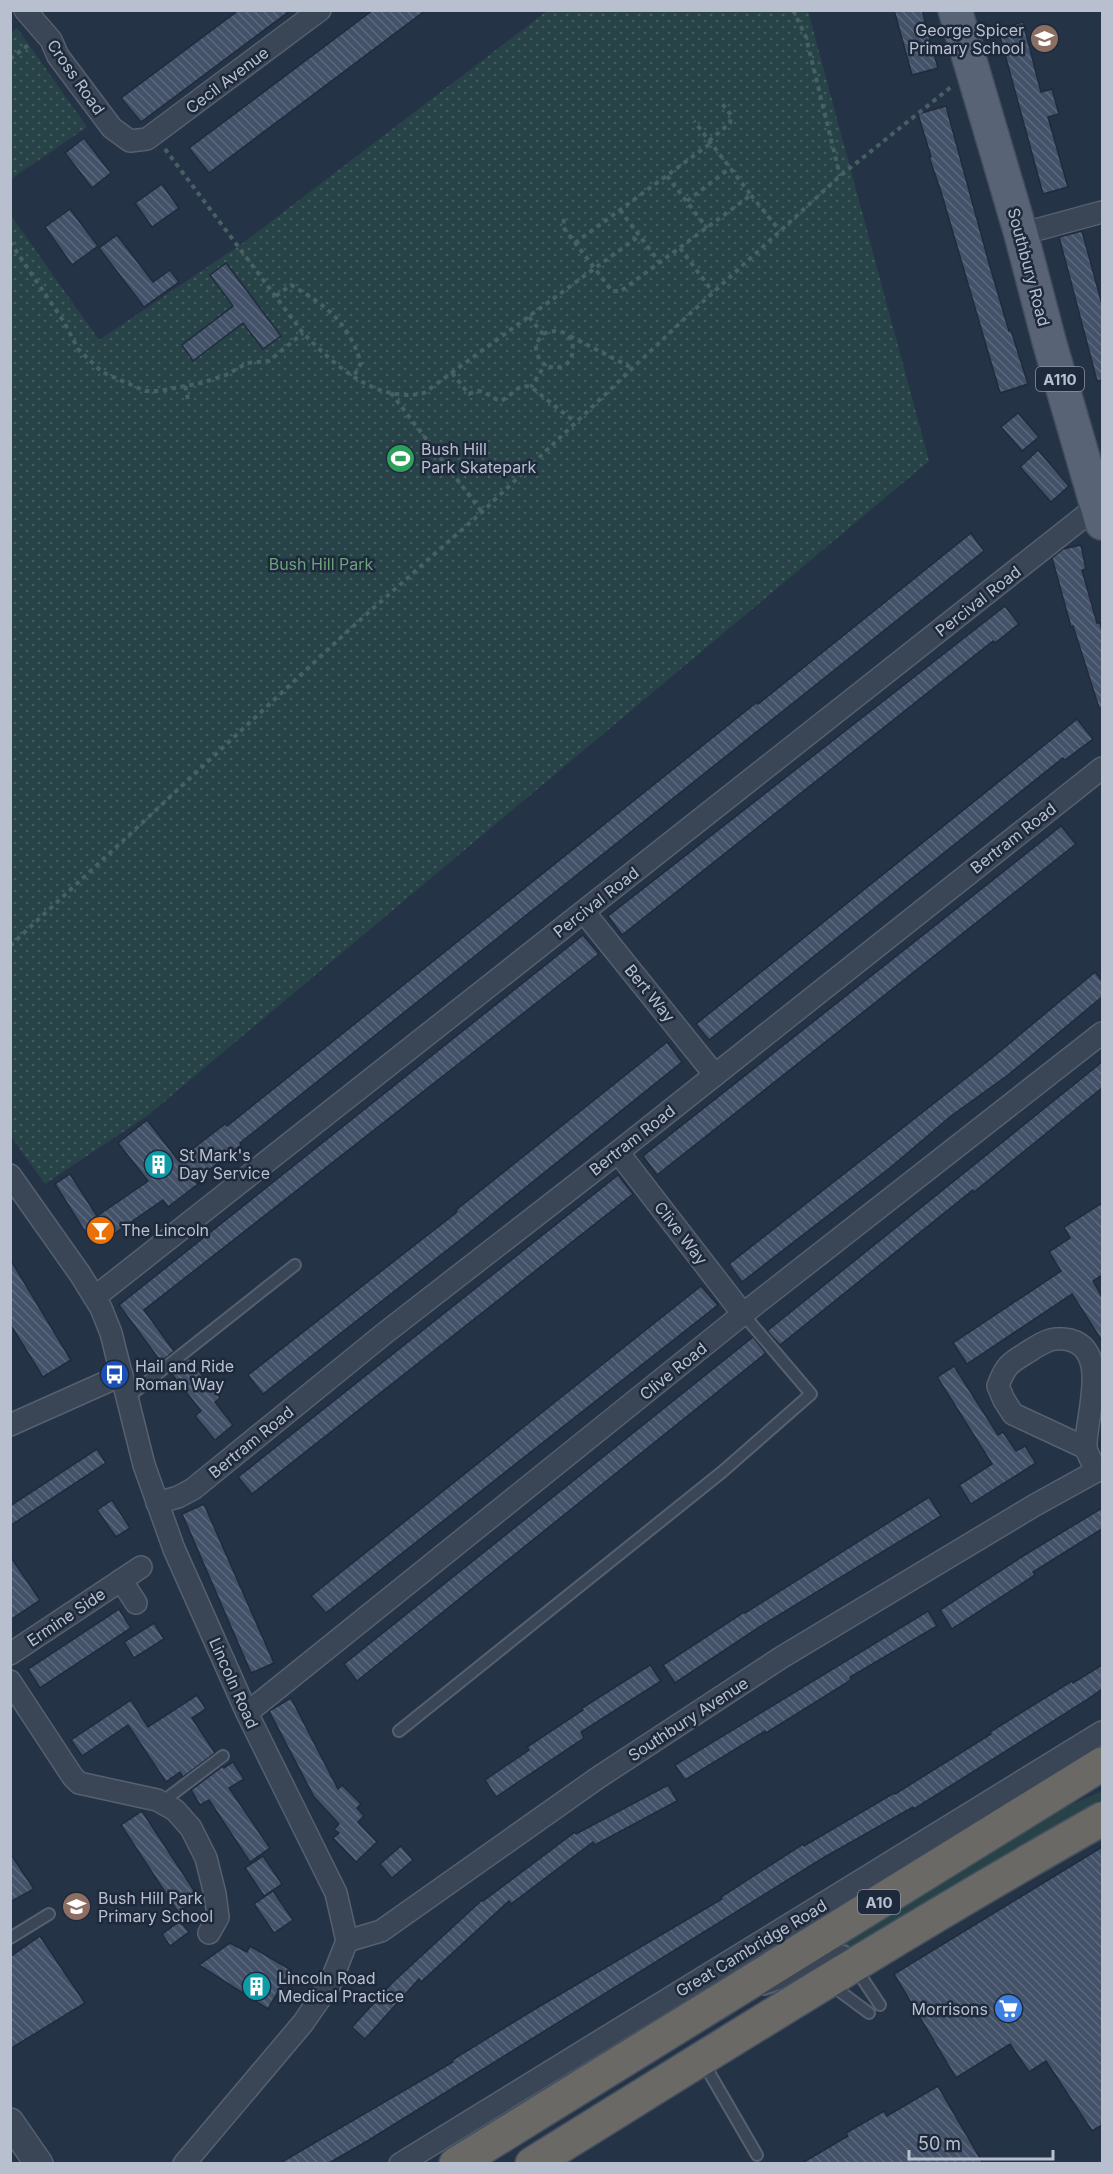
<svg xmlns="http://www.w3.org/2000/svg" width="1113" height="2174" viewBox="0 0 1113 2174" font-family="Inter,sans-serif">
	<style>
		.grass { fill: #274347 }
		.park { fill: url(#park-dots) }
		.building { fill: url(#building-back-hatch); stroke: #202c3d; stroke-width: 1.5 }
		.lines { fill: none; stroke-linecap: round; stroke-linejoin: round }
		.service-casing { stroke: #556070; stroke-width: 14 }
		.minor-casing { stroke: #556070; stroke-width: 24 }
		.tertiary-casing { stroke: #556070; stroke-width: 30 }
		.primary-casing { stroke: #434e5f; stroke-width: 36 }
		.trunk-casing { stroke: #445060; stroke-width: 36 }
		.path { stroke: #466063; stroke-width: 4; stroke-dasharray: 4.5 4.5; stroke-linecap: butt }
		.service { stroke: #3a4555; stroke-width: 10 }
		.minor { stroke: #3a4555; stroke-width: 21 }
		.tertiary { stroke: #3a4555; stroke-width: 27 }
		.primary { stroke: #586475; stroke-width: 33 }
		.trunk { stroke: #6a6966; stroke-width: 33 }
		.labels { text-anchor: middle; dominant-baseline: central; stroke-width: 5; stroke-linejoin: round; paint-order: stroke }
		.shield { fill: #1e2a3b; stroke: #8a93a3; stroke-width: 1.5 }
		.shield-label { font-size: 15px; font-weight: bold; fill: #b8c0cf }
		.poi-label { font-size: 16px; fill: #b8c0cf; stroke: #1e2a3b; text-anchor: start }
		.street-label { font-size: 16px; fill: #b8c0cf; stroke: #1e2a3b }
		.park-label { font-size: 16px; fill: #6ca27a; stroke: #1e2a3b }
	</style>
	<defs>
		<pattern id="park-dots" width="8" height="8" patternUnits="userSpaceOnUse" patternTransform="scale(1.5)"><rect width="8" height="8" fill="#274347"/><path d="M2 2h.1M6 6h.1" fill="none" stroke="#445c60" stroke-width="1.8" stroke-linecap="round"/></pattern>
		<pattern id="building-back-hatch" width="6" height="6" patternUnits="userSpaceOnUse" patternTransform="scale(1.5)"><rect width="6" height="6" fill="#435269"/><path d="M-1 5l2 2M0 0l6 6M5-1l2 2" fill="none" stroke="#5c697d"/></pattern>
	</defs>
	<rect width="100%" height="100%" fill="#253346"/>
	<polygon class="grass" points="1102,1791 1102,1803 860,1951 840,1943 1060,1809"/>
	<g class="park">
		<polygon points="547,11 808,11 929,461 147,1116 45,1184 10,1135 10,214 99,340 243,243"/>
		<polygon points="17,28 87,127 11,179 10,33"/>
	</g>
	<g class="building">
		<polygon points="239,10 291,10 141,122 121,98"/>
		<polygon points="373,10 426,10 209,173 189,148"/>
		<polygon points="894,10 922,10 938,68 912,75"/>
		<polygon points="1023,22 1041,92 1052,89 1059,114 1048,117 1068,187 1043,194 998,29"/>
		<polygon points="946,106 989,263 1009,331 1011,330 1028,384 1000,393 941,192 929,157 931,157 918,114"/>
		<polygon points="84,138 111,173 92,188 65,153"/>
		<polygon points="162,184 179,208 152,227 135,203"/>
		<polygon points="70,209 98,246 72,265 45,227"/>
		<polygon points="1082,231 1102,304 1102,380 1097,381 1059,237"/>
		<polygon points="117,235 153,282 170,270 179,282 144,307 99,248"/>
		<polygon points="226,263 281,336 263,349 243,323 193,361 182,345 233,306 210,275"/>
		<polygon points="1018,413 1039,437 1022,451 1001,427"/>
		<polygon points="1038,450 1069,486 1051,502 1020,467"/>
		<polygon points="971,533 984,551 240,1143 241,1145 195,1181 198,1184 168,1207 163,1200 105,1240 95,1241 89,1238 55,1184 70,1174 97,1216 148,1181 118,1143 147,1120 178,1160 225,1124 227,1126 757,702 758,704"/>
		<polygon points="1081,545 1086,569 1082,570 1097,623 1100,623 1102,631 1102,708 1099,708 1073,626 1071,627 1052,558 1063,549"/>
		<polygon points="1005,606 1019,624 995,643 993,641 622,935 608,916"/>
		<polygon points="1077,719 1093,739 1065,760 1063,758 709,1040 696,1024"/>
		<polygon points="1061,826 1076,844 657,1175 643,1156"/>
		<polygon points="583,935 599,954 144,1310 174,1351 161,1362 119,1305"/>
		<polygon points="1095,972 1102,981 1102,997 1008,1075 951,1116 891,1167 742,1282 729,1264 993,1057"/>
		<polygon points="667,1042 682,1062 469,1233 263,1394 248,1375 457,1212 456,1210"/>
		<polygon points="1102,1062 1102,1088 974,1192 973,1190 780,1345 767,1331"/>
		<polygon points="618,1175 633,1194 252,1494 238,1477"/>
		<polygon points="1102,1203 1102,1275 1093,1281 1102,1297 1102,1341 1072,1294 967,1364 953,1343 1061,1271 1049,1252 1070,1238 1064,1227"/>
		<polygon points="10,1259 71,1360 43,1377 10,1324"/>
		<polygon points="701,1286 718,1305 326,1613 311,1596"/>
		<polygon points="753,1337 766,1353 357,1681 344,1664"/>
		<polygon points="189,1358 220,1398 215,1402 233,1425 215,1440 195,1416 201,1411 171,1373"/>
		<polygon points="954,1366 998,1435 1003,1432 1016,1451 1025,1446 1036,1463 971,1504 959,1485 992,1464 937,1377"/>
		<polygon points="97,1449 106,1463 10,1526 10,1506"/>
		<polygon points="929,1497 941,1516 761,1626 675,1683 663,1665 744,1612 745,1613"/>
		<polygon points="112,1500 130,1528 116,1537 97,1510"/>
		<polygon points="204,1504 274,1663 251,1673 182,1514"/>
		<polygon points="1102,1508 1102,1529 1033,1572 1035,1575 952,1629 940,1610 1023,1556"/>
		<polygon points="10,1556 40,1600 10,1620"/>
		<polygon points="119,1609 131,1628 40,1688 28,1669"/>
		<polygon points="928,1611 937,1626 850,1677 851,1680 766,1733 765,1731 685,1780 675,1765"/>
		<polygon points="154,1623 164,1639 134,1658 124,1642"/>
		<polygon points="650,1665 661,1681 581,1732 584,1738 496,1797 485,1780 529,1750 527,1747 583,1710 582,1708"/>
		<polygon points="1102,1665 1102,1689 1085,1701 914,1809 913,1807 823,1858 369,2140 329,2163 280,2163 453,2062 452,2060 535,2009 722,1899 721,1897 803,1844 804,1846 894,1793 895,1794 991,1734 990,1732 1072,1681 1073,1683"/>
		<polygon points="197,1695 206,1709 192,1718 215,1753 183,1777 180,1772 166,1782 128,1725 82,1756 71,1740 131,1700 148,1727"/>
		<polygon points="291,1698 338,1789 342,1785 361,1804 357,1808 364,1816 358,1822 377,1842 356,1862 333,1838 339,1833 334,1829 339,1824 314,1797 269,1711"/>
		<polygon points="233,1762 244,1779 229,1788 270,1848 250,1862 209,1800 200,1805 191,1790 223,1766 224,1768"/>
		<polygon points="668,1785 677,1801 595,1845 593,1842 511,1904 509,1901 421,1982 419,1979 365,2039 352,2027 393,1982 482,1900 483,1901 575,1832 576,1834"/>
		<polygon points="142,1811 199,1898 178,1912 121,1825"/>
		<polygon points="401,1846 413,1860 392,1878 380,1864"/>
		<polygon points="1102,1847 1102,2125 1092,2131 1046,2061 1029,2072 1010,2044 956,2078 894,1974"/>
		<polygon points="10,1853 34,1889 10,1902"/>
		<polygon points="263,1856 282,1884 264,1896 245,1868"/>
		<polygon points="273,1891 293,1920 274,1933 254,1904"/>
		<polygon points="180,1921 189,1932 170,1946 162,1934"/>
		<polygon points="40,1936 85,2003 10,2049 10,1957"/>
		<polygon points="230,1943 247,1952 250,1946 291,1970 268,2009 199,1965"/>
		<polygon points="938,2086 983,2163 802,2163 848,2136 846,2133 884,2111 887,2116"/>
	</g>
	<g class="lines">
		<defs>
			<g id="service">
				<polyline points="128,1397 295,1265"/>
				<polyline points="399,1731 722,1472 811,1394 743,1314"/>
				<polyline points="162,1802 223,1756"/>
				<polyline points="10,1938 49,1914"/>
				<polyline points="830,1988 838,1990 869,2013"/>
				<polyline points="764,1989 779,1984 833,1952 844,1951 880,2005"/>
				<polyline points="703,2062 757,2155"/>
			</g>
			<g id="minor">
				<polyline points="25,10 51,40 58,56 112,128 130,141 147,139 320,10"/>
				<polyline points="1021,234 1102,212"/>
				<polyline points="584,912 715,1075"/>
				<polyline points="618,1152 743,1314"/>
				<polyline points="10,1175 80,1274 101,1308 111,1333 144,1465 174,1549 247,1713 336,1893 347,1941 330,1984 303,2023 184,2164"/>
				<polyline points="95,1297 1086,515 1099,511"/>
				<polyline points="10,1425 122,1375"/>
				<path d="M1086 1448 1013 1414 1004 1400 998 1386C1006 1363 1012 1362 1031 1350 1045 1341 1054 1336 1070 1340 1111 1351 1085 1419 1086 1446 1086 1454 1094 1464 1097 1471"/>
				<polyline points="157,1503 178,1497 193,1489 385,1333 618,1152 1102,768"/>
				<polyline points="121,1580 136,1603"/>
				<polyline points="10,1654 141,1567"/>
				<polyline points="10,1681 73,1777 79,1783 157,1800 175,1810 191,1828 206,1858 215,1894 218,1917 209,1933"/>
				<polyline points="247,1713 743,1314 1102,1033"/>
				<polyline points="347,1941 381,1931 599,1777 782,1657 1035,1505 1102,1468"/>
				<polyline points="400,2164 1102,1732"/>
			</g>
			<polyline id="tertiary" points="10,2122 39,2164"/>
			<polyline id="primary" points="955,10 1021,234 1049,341 1102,523"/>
			<g id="trunk">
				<polyline points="456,2164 1102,1764"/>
				<path d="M532 2164C721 2047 909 1928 1102 1819"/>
			</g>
		</defs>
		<use href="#service" class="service-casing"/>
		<use href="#minor" class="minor-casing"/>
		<use href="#tertiary" class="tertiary-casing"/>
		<use href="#primary" class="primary-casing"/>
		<use href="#trunk" class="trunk-casing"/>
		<g class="path">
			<polyline points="793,10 806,37 840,176"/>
			<polyline points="10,59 31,43"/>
			<polyline points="709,141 730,123 731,115 720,101"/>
			<path d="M165 149 303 333C334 365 377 404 424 393L639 236"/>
			<polyline points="667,176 707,228"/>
			<polyline points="751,195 780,231"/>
			<polyline points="687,201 730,168"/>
			<polyline points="620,210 660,263"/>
			<polyline points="564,219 563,227 612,291 621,291 751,195 694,121"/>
			<polyline points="10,242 64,322 78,349 102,372 145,391 159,391 201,383 226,375 247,363 269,361 303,333"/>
			<polyline points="575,243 711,143"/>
			<polyline points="680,248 713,292"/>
			<path d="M276 296 291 285C327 306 348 322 361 363L354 376"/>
			<path d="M529 317 543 334C533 345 534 355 545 365L531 387"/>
			<path d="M543 334C584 317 581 381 545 365"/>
			<polyline points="570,336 632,368"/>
			<path d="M452 373 469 394C483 386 487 396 500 401 513 397 515 383 531 387L575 422"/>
			<polyline points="185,386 188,399"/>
			<polyline points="391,393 482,512"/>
			<polyline points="10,946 350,629 482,512 681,322 840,176 951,87"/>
		</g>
		<use href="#service" class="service"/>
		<use href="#minor" class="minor"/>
		<use href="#tertiary" class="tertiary"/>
		<use href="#primary" class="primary"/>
		<use href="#trunk" class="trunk"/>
	</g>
	<defs>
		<symbol id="school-disc" viewBox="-11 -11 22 22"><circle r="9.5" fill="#8d6e63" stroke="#1e2a3b"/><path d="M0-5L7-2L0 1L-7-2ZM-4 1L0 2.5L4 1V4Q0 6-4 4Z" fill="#fff"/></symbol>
		<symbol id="stadium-disc" viewBox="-11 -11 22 22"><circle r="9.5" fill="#2e9e5b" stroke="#1e2a3b"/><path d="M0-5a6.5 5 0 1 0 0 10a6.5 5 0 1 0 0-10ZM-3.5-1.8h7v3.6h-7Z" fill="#fff"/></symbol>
		<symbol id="building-disc" viewBox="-11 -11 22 22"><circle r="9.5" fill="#0f9aa8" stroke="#1e2a3b"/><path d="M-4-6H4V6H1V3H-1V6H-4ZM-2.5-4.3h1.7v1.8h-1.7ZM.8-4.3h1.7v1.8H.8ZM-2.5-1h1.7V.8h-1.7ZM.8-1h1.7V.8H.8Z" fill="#fff"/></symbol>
		<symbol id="bar-disc" viewBox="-11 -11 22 22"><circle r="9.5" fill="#e8710a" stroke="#1e2a3b"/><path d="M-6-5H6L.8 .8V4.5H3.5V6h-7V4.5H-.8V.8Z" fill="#fff"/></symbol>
		<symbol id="bus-disc" viewBox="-11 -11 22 22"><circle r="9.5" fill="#1a4fb4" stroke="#1e2a3b"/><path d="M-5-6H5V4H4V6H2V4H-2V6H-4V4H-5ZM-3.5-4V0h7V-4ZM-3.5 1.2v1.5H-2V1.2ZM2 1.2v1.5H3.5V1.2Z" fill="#fff"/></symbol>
		<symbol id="supermarket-disc" viewBox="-11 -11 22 22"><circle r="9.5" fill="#3f7fe0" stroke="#1e2a3b"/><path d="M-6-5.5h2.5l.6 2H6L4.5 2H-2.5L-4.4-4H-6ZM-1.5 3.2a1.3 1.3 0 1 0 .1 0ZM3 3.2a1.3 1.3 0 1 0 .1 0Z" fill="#fff"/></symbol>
	</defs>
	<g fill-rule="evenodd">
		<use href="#school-disc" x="1028" y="22" width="33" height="33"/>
		<use href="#stadium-disc" x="384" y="442" width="33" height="33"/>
		<use href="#building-disc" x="142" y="1148" width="33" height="33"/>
		<use href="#bar-disc" x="84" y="1214" width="33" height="33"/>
		<use href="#bus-disc" x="98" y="1358" width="33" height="33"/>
		<use href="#school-disc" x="60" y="1890" width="33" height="33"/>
		<use href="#building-disc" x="240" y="1970" width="33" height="33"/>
		<use href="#supermarket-disc" x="992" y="1992" width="33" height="33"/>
	</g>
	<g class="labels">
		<g class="shield">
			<rect x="1036" y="367" width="48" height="24" rx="4.5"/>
			<rect x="858" y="1890" width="42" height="24" rx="4.5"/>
		</g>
		<g class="shield-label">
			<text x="1060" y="379">A110</text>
			<text x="879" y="1902">A10</text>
		</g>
		<g class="poi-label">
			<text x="1024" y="30" text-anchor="end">George Spicer<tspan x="1024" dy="18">Primary School</tspan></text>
			<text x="421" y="449">Bush Hill<tspan x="421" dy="18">Park Skatepark</tspan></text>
			<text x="179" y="1155">St Mark's<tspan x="179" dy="18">Day Service</tspan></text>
			<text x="121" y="1230">The Lincoln</text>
			<text x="135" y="1366">Hail and Ride<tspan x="135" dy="18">Roman Way</tspan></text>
			<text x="98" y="1898">Bush Hill Park<tspan x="98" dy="18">Primary School</tspan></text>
			<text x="278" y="1978">Lincoln Road<tspan x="278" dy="18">Medical Practice</tspan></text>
			<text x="988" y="2009" text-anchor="end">Morrisons</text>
		</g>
		<g class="street-label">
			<text transform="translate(76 77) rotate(55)">Cross Road</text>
			<text transform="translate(227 80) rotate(-37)">Cecil Avenue</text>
			<text transform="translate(1029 267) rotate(75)">Southbury Road</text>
			<text transform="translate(978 601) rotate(-38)">Percival Road</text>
			<text transform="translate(1013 838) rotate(-38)">Bertram Road</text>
			<text transform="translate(596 902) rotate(-38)">Percival Road</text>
			<text transform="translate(650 993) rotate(51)">Bert Way</text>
			<text transform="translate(632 1140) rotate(-38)">Bertram Road</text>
			<text transform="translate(681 1233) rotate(52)">Clive Way</text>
			<text transform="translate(673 1371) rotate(-39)">Clive Road</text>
			<text transform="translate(251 1442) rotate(-39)">Bertram Road</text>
			<text transform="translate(66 1617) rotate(-34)">Ermine Side</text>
			<text transform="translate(234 1683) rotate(66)">Lincoln Road</text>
			<text transform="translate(688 1719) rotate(-33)">Southbury Avenue</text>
			<text transform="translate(751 1948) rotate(-31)">Great Cambridge Road</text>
		</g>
		<g class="park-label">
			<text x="321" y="564">Bush Hill Park</text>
		</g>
	</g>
	<rect width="1113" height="2174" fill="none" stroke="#b8c0cf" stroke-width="24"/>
	<path d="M909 2150v9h144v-9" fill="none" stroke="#b8c0cf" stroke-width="3"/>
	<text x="918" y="2150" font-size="18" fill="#b8c0cf" stroke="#1e2a3b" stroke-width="4.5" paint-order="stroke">50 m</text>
</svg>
